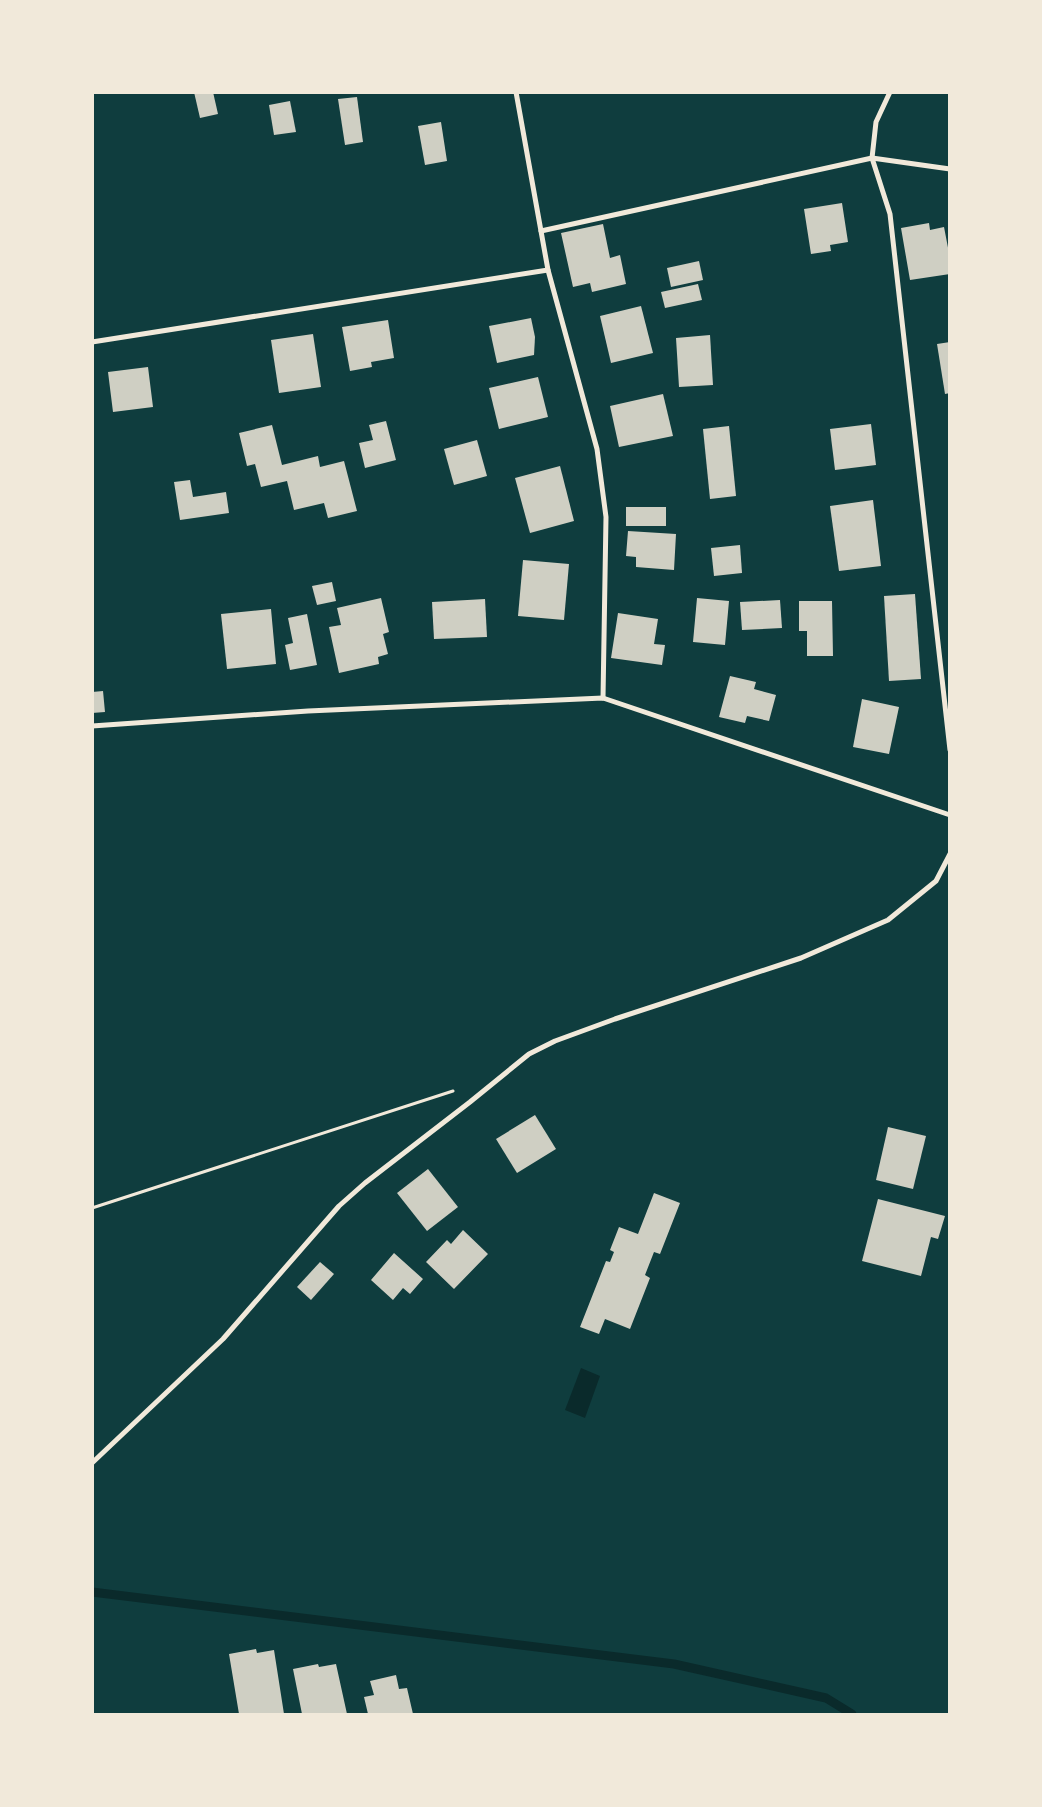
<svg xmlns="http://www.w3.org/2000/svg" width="1042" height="1807" viewBox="0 0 1042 1807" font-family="'Open Sans',sans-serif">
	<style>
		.water { fill: #0a2a2b }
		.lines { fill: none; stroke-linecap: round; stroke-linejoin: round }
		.stream { stroke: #0a2a2b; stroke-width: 9 }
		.building { fill: #cfcfc3 }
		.path { stroke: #f1e9da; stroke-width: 3 }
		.minor { stroke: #f1e9da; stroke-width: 5 }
	</style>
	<rect width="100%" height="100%" fill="#0f3d3e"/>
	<polygon class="water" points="581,1368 600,1376 585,1418 565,1410"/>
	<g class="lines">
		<polyline class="stream" points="92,1592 674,1664 826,1698 852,1714"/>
	</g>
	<g class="building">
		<polygon points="194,92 213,92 218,114 200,118"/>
		<polygon points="357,97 363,142 345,145 338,99"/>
		<polygon points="290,101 296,132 274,135 269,105"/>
		<polygon points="441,122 447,161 425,165 418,126"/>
		<polygon points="842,203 848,242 830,245 831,251 811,254 804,209"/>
		<polygon points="929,223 930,230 944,227 950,258 950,274 910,280 901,228"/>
		<polygon points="603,224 610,258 620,255 626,284 592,292 590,283 573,287 561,233"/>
		<polygon points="699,261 703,280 671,287 667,268"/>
		<polygon points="698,284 702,300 665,308 661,292"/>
		<polygon points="641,306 653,353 611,363 600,316"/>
		<polygon points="531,318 535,337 534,355 497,363 489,326"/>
		<polygon points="388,320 394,358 371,362 372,367 350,371 342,327"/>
		<polygon points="313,334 321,387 279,393 271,340"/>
		<polygon points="710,335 713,385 679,387 676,338"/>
		<polygon points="950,342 950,393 945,394 937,344"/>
		<polygon points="148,367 153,407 113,412 108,372"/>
		<polygon points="538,377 548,417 499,429 489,388"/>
		<polygon points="663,394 673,436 619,447 610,406"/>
		<polygon points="386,421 396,460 365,468 359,443 373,440 369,425"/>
		<polygon points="871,424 876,465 835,470 830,429"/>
		<polygon points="272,425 282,465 318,456 320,467 344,461 357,511 328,518 324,503 294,510 287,481 261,487 255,464 247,466 239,433"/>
		<polygon points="729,426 736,496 710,499 703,429"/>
		<polygon points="477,440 487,476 454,485 444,449"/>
		<polygon points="560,466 574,521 530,533 515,478"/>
		<polygon points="190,480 193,497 226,492 229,513 180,520 174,482"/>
		<polygon points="873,500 881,566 839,571 830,506"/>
		<rect x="626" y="507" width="40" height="19"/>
		<polygon points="628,531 676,534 674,570 636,567 636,557 626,556"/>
		<polygon points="740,545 742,573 714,576 711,548"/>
		<polygon points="523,560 569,564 564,620 518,616"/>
		<polygon points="332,582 336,601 317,605 312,586"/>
		<polygon points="915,594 921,679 889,681 884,596"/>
		<polygon points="381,598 389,632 383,634 388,654 378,657 379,664 339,673 329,627 341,625 337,608"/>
		<polygon points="697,598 729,601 725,645 693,642"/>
		<polygon points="485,599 487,637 434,639 432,602"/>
		<polygon points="780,600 782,628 742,630 740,602"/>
		<polygon points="799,601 832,601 833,656 807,656 807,631 799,631"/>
		<polygon points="271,609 276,664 227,669 221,614"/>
		<polygon points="618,613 658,619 654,644 665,645 662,665 611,658"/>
		<polygon points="307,614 317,665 290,670 285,645 293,643 288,618"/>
		<polygon points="730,676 756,682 754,689 776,695 769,721 747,716 745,723 719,717"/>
		<polygon points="103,691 105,712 92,713 92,692"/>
		<polygon points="862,699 899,707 889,754 853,747"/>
		<polygon points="535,1115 556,1149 517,1173 496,1139"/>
		<polygon points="888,1127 926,1136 913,1189 876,1180"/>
		<polygon points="428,1169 458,1207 427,1231 397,1193"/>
		<polygon points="654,1193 680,1203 660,1254 654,1252 645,1275 650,1278 630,1329 605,1319 599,1334 580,1327 606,1261 610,1262 614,1252 610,1250 619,1227 638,1234"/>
		<polygon points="878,1199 945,1216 938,1239 931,1237 921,1276 862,1261"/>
		<polygon points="463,1230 488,1254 454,1289 426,1262 447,1240 451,1244"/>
		<polygon points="394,1253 423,1279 410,1294 403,1288 393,1300 371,1280"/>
		<polygon points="320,1262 334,1274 311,1300 297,1287"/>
		<polygon points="256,1649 257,1653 274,1650 284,1714 239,1714 229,1654"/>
		<polygon points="318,1664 319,1667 336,1664 347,1714 302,1714 293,1669"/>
		<polygon points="396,1675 399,1689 407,1688 413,1714 368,1714 364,1697 374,1695 370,1681"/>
	</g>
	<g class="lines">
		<polyline class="path" points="92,1208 453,1091"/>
		<g class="minor">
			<polyline points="516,92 548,270 597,449 606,517 603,698"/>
			<polyline points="890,92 876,122 872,158 890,214 950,750"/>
			<polyline points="541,231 872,158 950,169"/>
			<polyline points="92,342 548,270"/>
			<polyline points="92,726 308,711 603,698 950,815"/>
			<polyline points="92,1463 223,1339 339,1206 365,1183 470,1102 529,1054 555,1041 615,1019 801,958 888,920 936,881 950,854"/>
		</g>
	</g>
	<rect width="1042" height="1807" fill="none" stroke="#f1e9da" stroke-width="188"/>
</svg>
